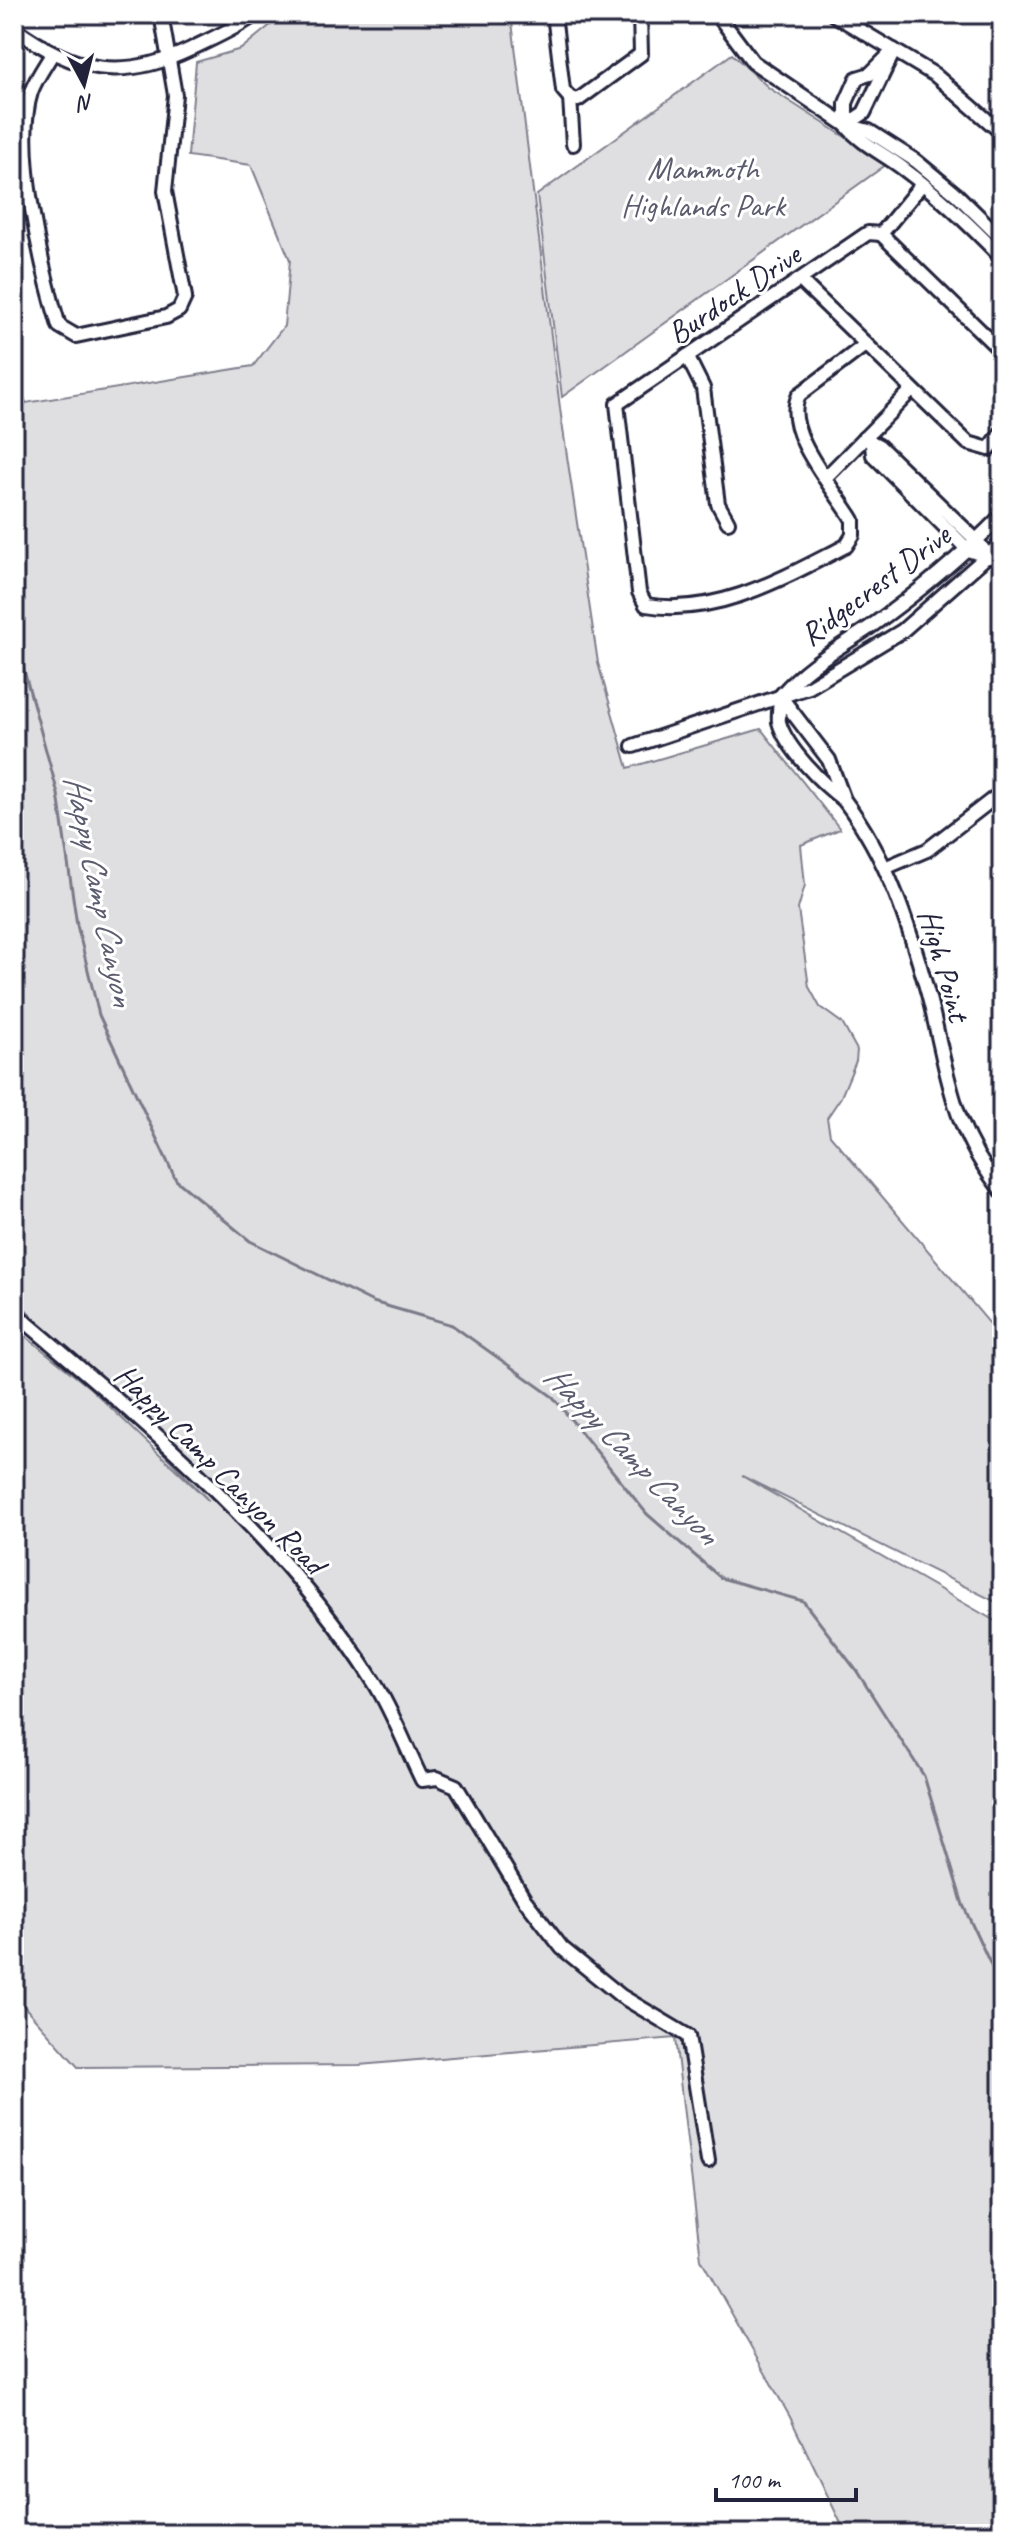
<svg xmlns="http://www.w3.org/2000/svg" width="1016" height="2548" viewBox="0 0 1016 2548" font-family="Caveat,sans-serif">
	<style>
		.green { fill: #dfdfe2; stroke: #80808e; stroke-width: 2 }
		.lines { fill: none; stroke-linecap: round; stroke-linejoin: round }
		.stream { stroke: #7a7a88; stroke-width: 3 }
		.minor-casing { stroke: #22223b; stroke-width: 18 }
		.minor { stroke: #fff; stroke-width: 12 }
		.labels { text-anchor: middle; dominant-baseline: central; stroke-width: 6; stroke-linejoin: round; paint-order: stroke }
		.park-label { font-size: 32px; fill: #5b5b6d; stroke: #fff }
		.street-label { font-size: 32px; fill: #22223b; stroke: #fff }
		.water-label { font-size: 34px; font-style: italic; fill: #5c5c6f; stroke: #fff }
	</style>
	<rect width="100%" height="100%" fill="#fff"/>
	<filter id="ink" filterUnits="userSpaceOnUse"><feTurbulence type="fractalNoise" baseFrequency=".0125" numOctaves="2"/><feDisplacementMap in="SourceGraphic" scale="16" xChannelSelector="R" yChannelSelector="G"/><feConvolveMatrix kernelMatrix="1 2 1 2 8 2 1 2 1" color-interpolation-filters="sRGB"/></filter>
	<g filter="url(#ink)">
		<g class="green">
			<polygon points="284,14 511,14 561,416 598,663 628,768 761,729 840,829 801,845 805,885 798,909 809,987 820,1007 842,1023 857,1050 856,1061 841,1097 827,1118 830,1135 1002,1338 1002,1605 742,1476 1002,1625 1002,2534 846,2534 790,2417 701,2259 675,2038 359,2065 78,2067 14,1995 14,1327 90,1388 209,1501 14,1297 14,370 26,403 253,366 284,326 290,260 251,165 188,156 196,62 241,49"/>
			<polygon points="732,54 769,88 887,164 562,397 537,195"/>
		</g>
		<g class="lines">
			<polyline class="stream" points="14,634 58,794 77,925 99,1015 176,1180 250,1241 373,1302 452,1325 553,1397 647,1514 721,1578 803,1601 856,1670 924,1776 963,1905 1002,1989"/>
			<defs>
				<g id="minor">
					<polyline points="554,14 563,90 570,98 578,100 641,54 640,14"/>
					<polyline points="717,14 753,62 846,125 869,131 916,161 957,195 1002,239"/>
					<polyline points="833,14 935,75 1002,133"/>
					<path d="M14 28C74 72 122 82 191 49 213 38 235 29 256 14"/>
					<path d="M52 54C45 66 36 78 31 92 13 149 42 269 59 326L76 336 166 317 179 310 185 297 165 191 175 95 161 14"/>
					<polyline points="570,98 573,144"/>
					<path d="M846 125C862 145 885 154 905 170 940 196 972 227 1002 258"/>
					<polyline points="846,125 846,103 857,78 870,74 894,50"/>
					<polyline points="846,125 864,113 893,53"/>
					<polyline points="881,234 1002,352"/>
					<polyline points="881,234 922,184"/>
					<polyline points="800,280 968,443 989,449 1002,432"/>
					<path d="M865 345 799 395C781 431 835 489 853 520V535L846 546C785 577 717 617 646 605L639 592 617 404 868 233 881 234"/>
					<polyline points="687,356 703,388 718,504 728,522"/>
					<polyline points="864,438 879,446 977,541 989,557 968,550 873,455 872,445"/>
					<polyline points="825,478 912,390"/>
					<path d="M782 694C807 665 839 648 870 627 918 593 961 557 1002 515"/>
					<path d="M780 696 829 760 844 800C823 785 786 748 779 722 778 715 780 704 780 696Z"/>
					<polyline points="633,746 809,687 902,631 1002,543"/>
					<path d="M844 800C888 858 909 925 928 994 948 1070 950 1128 1002 1191"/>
					<polyline points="887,867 927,850 1002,792"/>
					<path d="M14 1312C143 1421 283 1537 374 1682 393 1712 406 1748 422 1780L437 1778 456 1786 524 1899 562 1948 621 1996 688 2036 708 2161"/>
				</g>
			</defs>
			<use href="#minor" class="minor-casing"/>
			<use href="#minor" class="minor"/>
		</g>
	</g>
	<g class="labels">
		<g class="park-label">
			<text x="703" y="168">Mammoth<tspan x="703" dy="37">Highlands Park</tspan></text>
		</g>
		<g class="street-label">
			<text transform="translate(734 294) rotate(-34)">Burdock Drive</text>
			<text transform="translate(875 585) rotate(-37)">Ridgecrest Drive</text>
			<text transform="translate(944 965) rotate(74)">High Point</text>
			<text transform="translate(220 1469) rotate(45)">Happy Camp Canyon Road</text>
		</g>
		<g class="water-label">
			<text transform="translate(100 890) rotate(78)">Happy Camp Canyon</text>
			<text transform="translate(632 1454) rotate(46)">Happy Camp Canyon</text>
		</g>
	</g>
	<rect width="1016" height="2548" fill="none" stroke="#fff" stroke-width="48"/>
	<rect x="24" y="24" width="968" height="2500" fill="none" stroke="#22223b" stroke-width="3" filter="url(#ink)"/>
	<g transform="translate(84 84) rotate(173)" stroke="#ffffff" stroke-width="6" paint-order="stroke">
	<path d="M0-6L14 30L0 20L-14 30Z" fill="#22223b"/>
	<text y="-12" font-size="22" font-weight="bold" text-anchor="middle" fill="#22223b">N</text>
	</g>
	<path d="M716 2488v12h140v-12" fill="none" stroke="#22223b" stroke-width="4"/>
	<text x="728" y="2488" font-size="24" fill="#22223b" stroke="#ffffff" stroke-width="6" paint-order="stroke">100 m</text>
</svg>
